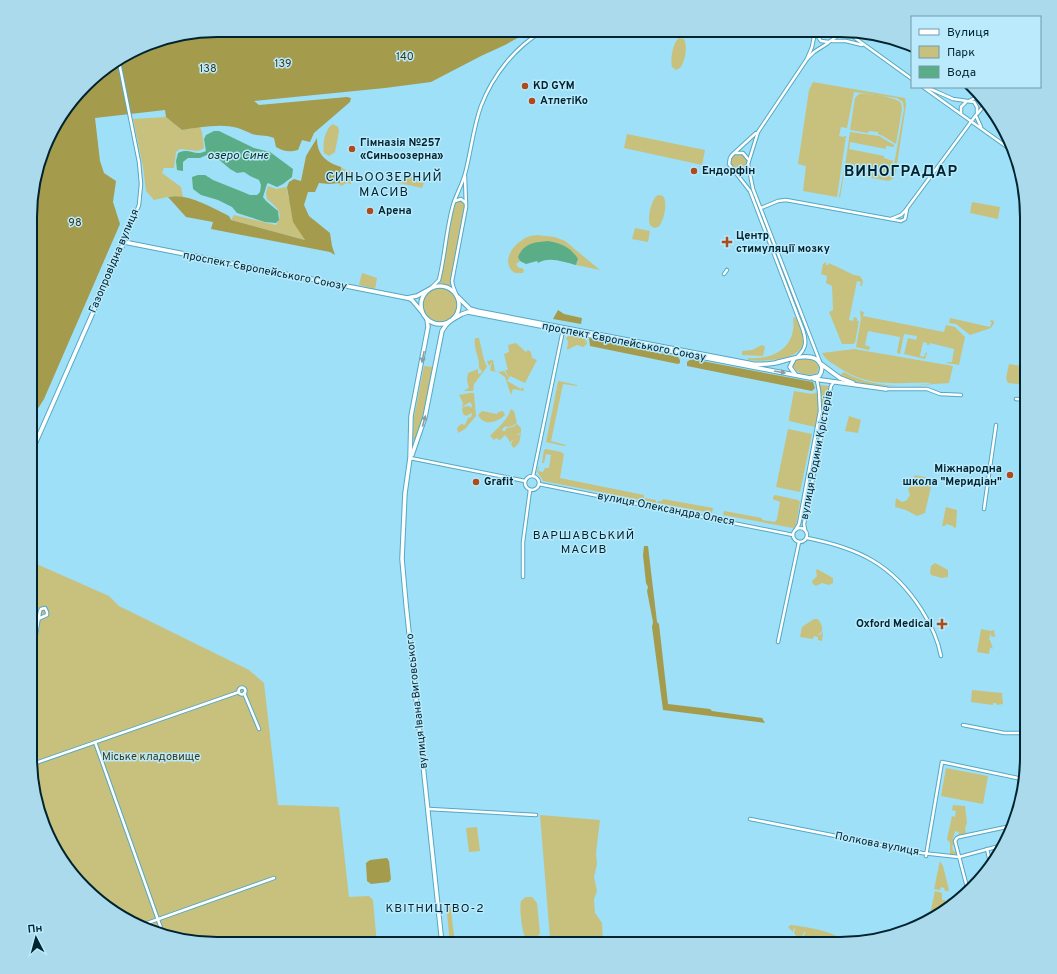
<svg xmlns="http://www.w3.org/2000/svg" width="1057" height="974" viewBox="0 0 1057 974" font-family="Overpass,sans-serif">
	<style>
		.green { fill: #c8c07d }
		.forest { fill: #a49b4d }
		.water { fill: #5aad87 }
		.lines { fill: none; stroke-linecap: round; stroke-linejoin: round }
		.minor-casing { stroke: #53a8c4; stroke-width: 4.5 }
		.major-casing { stroke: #53a8c4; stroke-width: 5.5 }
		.minor { stroke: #fff; stroke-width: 2.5 }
		.major { stroke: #fff; stroke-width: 3.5 }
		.oneway { fill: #8c9ca1 }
		.poi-dot { fill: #af4a1b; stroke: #baeafc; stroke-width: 1.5 }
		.labels { text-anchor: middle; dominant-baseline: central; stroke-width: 3; stroke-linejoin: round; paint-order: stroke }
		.park-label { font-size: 11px; fill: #3d3917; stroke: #baeafc }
		.poi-label { font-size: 11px; font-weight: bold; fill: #00242f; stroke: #baeafc; text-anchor: start }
		.street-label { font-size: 11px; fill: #00242f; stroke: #baeafc }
		.water-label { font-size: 12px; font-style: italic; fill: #0e3424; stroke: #baeafc }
		.neighbourhood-label { font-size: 12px; letter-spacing: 1px; fill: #00242f; stroke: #baeafc }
		.quarter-label { font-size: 13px; letter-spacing: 1px; fill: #00242f; stroke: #baeafc }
		.district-label { font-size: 15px; font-weight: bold; letter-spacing: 1px; fill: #00242f; stroke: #baeafc }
		.rim { fill: none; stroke: #00242f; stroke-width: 2 }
	</style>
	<rect width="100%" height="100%" fill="#9ee0f7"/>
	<g class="green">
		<path d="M679 38 684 39C688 46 685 62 680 68L676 70 672 67C670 59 673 42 679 38Z"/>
		<polygon points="813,82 905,98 906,105 895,177 889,181 844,173 840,198 839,197 844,169 892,176 904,109 903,102 897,98 854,92 847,128 841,127 839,136 844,137 844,136 846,136 837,197 803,191 806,166 798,164 809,90"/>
		<path d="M859 94C867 93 896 97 901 103L902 109 896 144 883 136 878 134V132L869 131 868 133 850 130 855 98Z"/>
		<polygon points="166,117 182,130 200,127 202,132 204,148 198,151 180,149 176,152 174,168 164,168 162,173 181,187 183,197 172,196 154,200 146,191 143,167 133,119"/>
		<path d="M333 124 338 127 339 131 335 152 329 156 324 153C322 145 325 128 333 124Z"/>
		<polygon points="850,132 879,136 894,145 894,147 886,146 886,149 850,142 849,149 884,156 884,158 893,161 891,174 845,166"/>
		<polygon points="627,134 705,150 702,165 624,148"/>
		<circle cx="739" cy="162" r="8"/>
		<polygon points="341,167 347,171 353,172 351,184 347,183 341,186 338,183 340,183"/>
		<polygon points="411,175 414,177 413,181 424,183 422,188 395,182 396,178 407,180 408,176"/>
		<path d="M268 186 276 189 287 187 288 196 306 240 231 220 234 215 276 225C285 213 276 207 267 199L266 193Z"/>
		<path d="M658 195 663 196C668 202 664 222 658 227L654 228 650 225C647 219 651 199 658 195Z"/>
		<polygon points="460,200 465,205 451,286 440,283 454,205 456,201"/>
		<polygon points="972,202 1000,207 998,219 970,213"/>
		<polygon points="635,228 650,231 648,242 632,239"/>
		<path d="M536 235 555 237 565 241 600 270 576 265 578 261C573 248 561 244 548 241L518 257 520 261 516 264 519 268H522L524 270 523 273H515C501 264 511 247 521 241 525 237 530 236 536 235Z"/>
		<polygon points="826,262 826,265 828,265 829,263 854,275 860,276 863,281 862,286 860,286 861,282 857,281 849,320 853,321 854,317 857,318 857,321 859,321 855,343 853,344 842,344 829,312 833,310 832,286 826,283 827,276 821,274 823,264"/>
		<polygon points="362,273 377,278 375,289 359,285"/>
		<circle cx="440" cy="305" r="17"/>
		<polygon points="860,311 864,312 863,316 944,332 946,325 955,327 965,337 959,365 947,363 947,362 952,362 954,349 930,343 929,345 927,345 927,343 923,342 920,356 924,357 926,352 927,353 925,359 904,354 908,338 916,340 917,336 904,334 900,354 897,353 900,337 868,331 865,345 870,347 869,350 856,347 861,319"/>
		<path d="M796 317C798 324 804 333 804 341 802 361 762 362 748 360V358C775 360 797 346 793 318Z"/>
		<polygon points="950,318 990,327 992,322 990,322 991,320 994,321 994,323 991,328 970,335 956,324 949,323"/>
		<path d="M571 335C578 337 586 336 587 344L583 347 577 345 567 350 568 341 566 339 568 336Z"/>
		<path d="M479 338 484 360 487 367 474 384 473 391H463L469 388 467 380 468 373 478 369V374L481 373 482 371 479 368C480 357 473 349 475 338Z"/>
		<polygon points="516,343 526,352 528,350 531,352 532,358 537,360 525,383 510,376 509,378 505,370 508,370 504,354 509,352 508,345"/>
		<polygon points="762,345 765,347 763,356 742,355 742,351 752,350"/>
		<path d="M854 349 953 366 949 383C919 385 866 391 840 375L844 372C870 387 904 388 933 383 896 381 873 390 838 367 832 363 826 360 822 353Z"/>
		<path d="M801 358 816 361 819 367 817 373C810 377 795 374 793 365L795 360Z"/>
		<polygon points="493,360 495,371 498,372 504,371 509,378 507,381 521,389 523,387 524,391 513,389 511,395 505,377 498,372 491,371 490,369 492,362 489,366 487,361"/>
		<polygon points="1009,364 1027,367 1027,385 1008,383 1006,378"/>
		<polygon points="424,366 433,367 423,418 415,441 413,440 414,417"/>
		<polygon points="559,381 577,385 578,386 563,384 551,441 566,445 564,446 546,442 558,382"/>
		<polygon points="820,385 829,386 822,427 819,426 821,405"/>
		<polygon points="794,391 812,394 818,392 818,411 815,427 789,421 789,418"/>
		<polygon points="470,393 474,393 476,416 465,429 458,433 457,428 461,424 465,425 468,418 471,417 472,414 472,413 466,416 463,414 462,409 463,407 469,406 471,408 472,405 470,402 462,407 463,403 459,395"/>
		<path d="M511 409 514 411 517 423 512 426 507 427 506 426 502 429 504 432 507 428 513 427 517 424 521 428V433L517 434V435L521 434 519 443 514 448 511 445 513 440 511 441 510 444 509 440 505 435 500 440 496 438 494 440 490 436C498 427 507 421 511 409Z"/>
		<path d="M482 411 497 414 498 412 503 411 505 415C498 422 484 427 478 415Z"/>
		<polygon points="849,416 861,420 858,433 845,431"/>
		<polygon points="788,429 812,434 800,492 776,487"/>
		<polygon points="818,435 821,435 808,498 805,497"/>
		<polygon points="546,449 561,452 564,454 560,478 644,495 644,498 656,500 656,503 543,481 537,471 538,467 539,467 538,471 543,472 545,468 549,468 551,455 546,454 544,463 542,463 544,450"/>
		<polygon points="915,475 929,478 932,482 925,513 917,516 906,510 895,507 896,498 902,502 907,500 910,495 908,489 910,487"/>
		<polygon points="775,495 798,500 800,502 796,525 793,528 723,515 724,511 762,518 762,520 775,522 777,519 780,502 773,499 773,497"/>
		<polygon points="663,499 713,508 712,513 657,503 658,501 662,501"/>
		<polygon points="946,507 957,510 956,528 953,527 953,526 946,524 945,526 942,526"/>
		<polygon points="32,562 109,596 119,606 249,670 264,683 278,805 339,807 349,897 369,896 373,900 377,944 296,944 296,939 293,936 285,937 285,944 217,944 134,925 76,880 44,828 30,769"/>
		<polygon points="935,563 948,570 948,577 942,578 931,575 930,572 931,566"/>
		<polygon points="817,569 833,578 833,583 829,585 822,583 816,586 813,584 812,581 817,576 816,571"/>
		<path d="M814 619H818C821 624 824 628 821 633L818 634 820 635 823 632 822 641 818 640V637L814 636 813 639 800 637 802 627Z"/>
		<polygon points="981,629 991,631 994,630 995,637 991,636 991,632 989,640 990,640 993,649 988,646 990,647 989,654 977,652"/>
		<polygon points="972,690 1002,693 1003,704 997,705 996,703 993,703 993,705 971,702"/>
		<polygon points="946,768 988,776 983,804 941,796"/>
		<polygon points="953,805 965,806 967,823 965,828 966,834 958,836 959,832 955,831 953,839 954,844 952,846 953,851 956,852 956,854 950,854 950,843 947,839 952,816 955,817 956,811 952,810"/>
		<polygon points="540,815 600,820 596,853 597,864 594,877 597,891 594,899 595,913 602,923 603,944 547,944 547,939 550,938"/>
		<polygon points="477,827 480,851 469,852 466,828"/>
		<polygon points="940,861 943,866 949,890 948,891 945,891 944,888 941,887 940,890 934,889"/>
		<polygon points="935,891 942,893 942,900 945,900 946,906 949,905 947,899 951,898 952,905 929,919"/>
		<path d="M526 897H532L537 903 540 933 537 938 532 940 525 937C522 932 519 906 521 901 523 899 524 898 526 897Z"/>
		<polygon points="450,902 455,944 450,944 446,903"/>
		<path d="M791 925C812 928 832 930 849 944L834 939V938L832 936 834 938 833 942 831 940 830 944H817L818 936 816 939 813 941 816 942V944L807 940H803L802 938 805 934V931L802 936 798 937 795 935 794 932 796 927 793 930V932L788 927Z"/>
	</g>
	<g class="forest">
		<path d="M217 30H532L505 45 481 56 431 82 385 88 254 101 259 105 347 97 351 98 350 102 314 133 310 142 302 140 298 150C289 152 285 152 276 147L274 138C268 135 259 136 252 134 248 132 243 130 238 128 221 123 200 127 182 130L166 117 165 110 95 118 100 161 104 173 116 181 113 202 120 224 44 399 32 418 34 181 55 124 94 76 157 40Z"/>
		<path d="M317 138C317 155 326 162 341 167L340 183 329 184 319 183 315 192H308L304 205 309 216 330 233 332 246 335 255 330 252 211 229 213 222 186 217 168 197C189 193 210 207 229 216L231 220 305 240 293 222 287 187 289 182 294 179 301 181 306 156Z"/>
		<polygon points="558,310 564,314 582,318 581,324 553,319"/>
		<polygon points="589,338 678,357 680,360 680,363 678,364 590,346"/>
		<polygon points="691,359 813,382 815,388 812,391 687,366 687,362"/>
		<polygon points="644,546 648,546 657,622 659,624 668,704 710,709 712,711 762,718 765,723 663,710 652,627 653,622 647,591 648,587 646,583 643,555"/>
		<polygon points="387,858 389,861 391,879 389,882 371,884 367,881 366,863 370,860"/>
	</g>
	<g class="water">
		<path d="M214 131H219L254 148 270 152 293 169 292 177 283 184 277 187 268 183 267 184 263 197 266 201 278 211 279 220 276 223 265 222 237 213 232 207 218 200 201 195 193 189 192 177 198 175H205L213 180 243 192 250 195H257L260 192 261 185 259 180 250 176 244 172 237 173 230 169 216 157 209 154 200 158H188L183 162V171L177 170 176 161 178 153C190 147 194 157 206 151L204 139 206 135Z"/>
		<path d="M548 241C560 243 571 247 578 259L576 265C564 262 549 256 538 263L537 261 526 264 520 261 518 257C524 243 535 242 548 241Z"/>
	</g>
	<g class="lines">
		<defs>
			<g id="minor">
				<polyline points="844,30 912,79"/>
				<polyline points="815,32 812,47 807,59 758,132 748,164 753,189 820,362"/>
				<polyline points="816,34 821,41 829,42 836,37 838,30"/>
				<polyline points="832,41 846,41 862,45"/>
				<polyline points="807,59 814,52 828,43"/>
				<polyline points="119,62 139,162 141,184 139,205 124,242"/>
				<polyline points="923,87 1014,152"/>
				<polyline points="926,87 953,99 974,102 977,107 977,114"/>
				<polyline points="969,101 981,95"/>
				<polyline points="978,113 986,103"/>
				<polyline points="961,114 961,107 966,102"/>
				<polyline points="976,116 981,127"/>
				<path d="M756 133 732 155 730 158 729 164 750 191 803 330C807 342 806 349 797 357"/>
				<polyline points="736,153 743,153 748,159"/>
				<polyline points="736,171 745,170 748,165"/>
				<polyline points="455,201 461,199 466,203"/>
				<polyline points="761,208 778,201 786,200 901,221"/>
				<polyline points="891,219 901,215 905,211 976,115"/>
				<polyline points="901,221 905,219 907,209"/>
				<polyline points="724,274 727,270"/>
				<path d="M431 288 439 280C445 256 446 230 453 205 456 195 462 185 465 174 471 152 473 128 481 106 493 75 515 47 544 30"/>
				<polyline points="456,294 453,286 452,281 466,207 465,176"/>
				<polyline points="886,389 927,389 940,394 961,395"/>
				<polyline points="1016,399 1027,400"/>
				<polyline points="410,458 525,481"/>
				<circle cx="532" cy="483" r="7"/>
				<polyline points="533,476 563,330"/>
				<polyline points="539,484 793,535"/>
				<polyline points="984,509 996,425"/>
				<circle cx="800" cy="535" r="7"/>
				<polyline points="796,529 799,524 820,411 819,391 817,380"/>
				<polyline points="805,530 804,524 831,386 834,382"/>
				<path d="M807 538C858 548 892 564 921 609 930 623 938 639 941 656"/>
				<polyline points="523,577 523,542 530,490"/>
				<polyline points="778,642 799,542"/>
				<polyline points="31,662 40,611 41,609 45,608 47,612 47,615 38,619"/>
				<circle cx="242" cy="691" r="3.5"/>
				<polyline points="244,693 259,729"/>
				<polyline points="963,725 1004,733 1027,733"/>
				<polyline points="95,742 162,931"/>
				<polyline points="30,765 239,692"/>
				<polyline points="429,809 536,815"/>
				<polyline points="40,811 49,836"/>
				<polyline points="750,819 922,853 959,857 1003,845"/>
				<polyline points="987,849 990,862"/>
				<polyline points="926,856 942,762 1022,779"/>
				<polyline points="968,891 955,841 957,838 959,837 1011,826"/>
				<polyline points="139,926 274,878"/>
			</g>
			<g id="major">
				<circle cx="440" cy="305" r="19"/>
				<polyline points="408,298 412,300 422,312"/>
				<polyline points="427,319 428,327 411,416 410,458 405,493 403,536 402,559 406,604 442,944"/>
				<path d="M453 319 462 314 468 312 810 378 819 376C821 373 823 369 821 365 815 349 785 361 775 363 767 364 760 365 753 364L477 311 470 309 458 297"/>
				<polyline points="794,359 790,367 795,374"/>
				<polyline points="821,364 840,378 853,383"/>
				<polyline points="814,379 886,389"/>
				<polyline points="32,451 124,242 407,298 417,296 428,290"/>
				<polyline points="412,455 425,417 442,331 446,325 450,321"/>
			</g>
		</defs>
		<use href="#minor" class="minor-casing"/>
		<use href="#major" class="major-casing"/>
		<use href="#minor" class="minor"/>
		<use href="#major" class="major"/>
	</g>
	<defs><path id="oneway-solid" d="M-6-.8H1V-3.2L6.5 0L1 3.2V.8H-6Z"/></defs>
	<g class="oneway">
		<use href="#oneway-solid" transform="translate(423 357) rotate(101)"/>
		<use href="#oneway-solid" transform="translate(780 372) rotate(10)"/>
		<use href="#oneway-solid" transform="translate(424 421) rotate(-75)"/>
	</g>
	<g class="poi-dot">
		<circle cx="525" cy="86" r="4"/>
		<circle cx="532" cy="101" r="4"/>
		<circle cx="352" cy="149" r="4"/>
		<circle cx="694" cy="171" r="4"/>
		<circle cx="370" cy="211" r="4"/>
		<path d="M725 236h4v4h4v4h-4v4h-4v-4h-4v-4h4z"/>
		<circle cx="1010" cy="475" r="4"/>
		<circle cx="476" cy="482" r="4"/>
		<path d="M940 618h4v4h4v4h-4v4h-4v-4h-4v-4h4z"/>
	</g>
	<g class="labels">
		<g class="park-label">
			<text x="405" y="57">140</text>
			<text x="283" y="64">139</text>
			<text x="208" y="69">138</text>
			<text x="75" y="223">98</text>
			<text x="151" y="757">Міське кладовище</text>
		</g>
		<g class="poi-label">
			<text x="533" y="86">KD GYM</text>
			<text x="540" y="101">АтлетіКо</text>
			<text x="360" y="143">Гімназія №257<tspan x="360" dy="13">«Синьоозерна»</tspan></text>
			<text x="702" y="171">Ендорфін</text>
			<text x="378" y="211">Арена</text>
			<text x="736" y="236">Центр<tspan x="736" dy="13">стимуляції мозку</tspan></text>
			<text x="1002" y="469" text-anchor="end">Міжнародна<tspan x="1002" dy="13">школа "Меридіан"</tspan></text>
			<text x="484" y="482">Grafit</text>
			<text x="933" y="624" text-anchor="end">Oxford Medical</text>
		</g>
		<g class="street-label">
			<text transform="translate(114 261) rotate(-67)">Газопровідна вулиця</text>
			<text transform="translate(265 271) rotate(11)">проспект Європейського Союзу</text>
			<text transform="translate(624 342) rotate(11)">проспект Європейського Союзу</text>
			<text transform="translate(817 455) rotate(-79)">вулиця Родини Крістерів</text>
			<text transform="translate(666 509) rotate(11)">вулиця Олександра Олеся</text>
			<text transform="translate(417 701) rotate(-96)">вулиця Івана Виговського</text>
			<text transform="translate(877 844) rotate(11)">Полкова вулиця</text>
		</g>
		<g class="water-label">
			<text x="238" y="156">озеро Синє</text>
		</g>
		<g class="neighbourhood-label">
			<text x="584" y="536">ВАРШАВСЬКИЙ<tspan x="584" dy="14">МАСИВ</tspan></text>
			<text x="435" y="909">КВІТНИЦТВО-2</text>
		</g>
		<g class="quarter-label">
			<text x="384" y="178">СИНЬООЗЕРНИЙ<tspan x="384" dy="15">МАСИВ</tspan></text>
		</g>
		<g class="district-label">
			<text x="901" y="172">ВИНОГРАДАР</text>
		</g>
	</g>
	<path d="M0 0H1057V974H0ZM217 37H840A180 180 0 0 1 1020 217V757A180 180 0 0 1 840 937H217A180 180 0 0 1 37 757V217A180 180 0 0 1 217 37Z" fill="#abdaec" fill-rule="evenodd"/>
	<path class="rim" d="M217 37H840A180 180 0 0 1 1020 217V757A180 180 0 0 1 840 937H217A180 180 0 0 1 37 757V217A180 180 0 0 1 217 37Z"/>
	<rect x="911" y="16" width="130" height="72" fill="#baeafc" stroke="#709baa"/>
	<rect x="919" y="29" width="20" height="6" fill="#ffffff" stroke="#709baa"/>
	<text x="947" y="36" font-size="12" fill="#00242f">Вулиця</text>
	<rect x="919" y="46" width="20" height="12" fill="#c8c07d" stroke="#709baa"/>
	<text x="947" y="56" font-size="12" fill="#00242f">Парк</text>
	<rect x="919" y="66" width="20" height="12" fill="#5aad87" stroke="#709baa"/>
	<text x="947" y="76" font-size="12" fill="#00242f">Вода</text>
	<g transform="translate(36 938) rotate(354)" stroke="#baeafc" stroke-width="3" paint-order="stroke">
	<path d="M0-3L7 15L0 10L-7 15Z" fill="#00242f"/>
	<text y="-6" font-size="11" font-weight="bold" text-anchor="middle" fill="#00242f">Пн</text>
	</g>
</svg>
